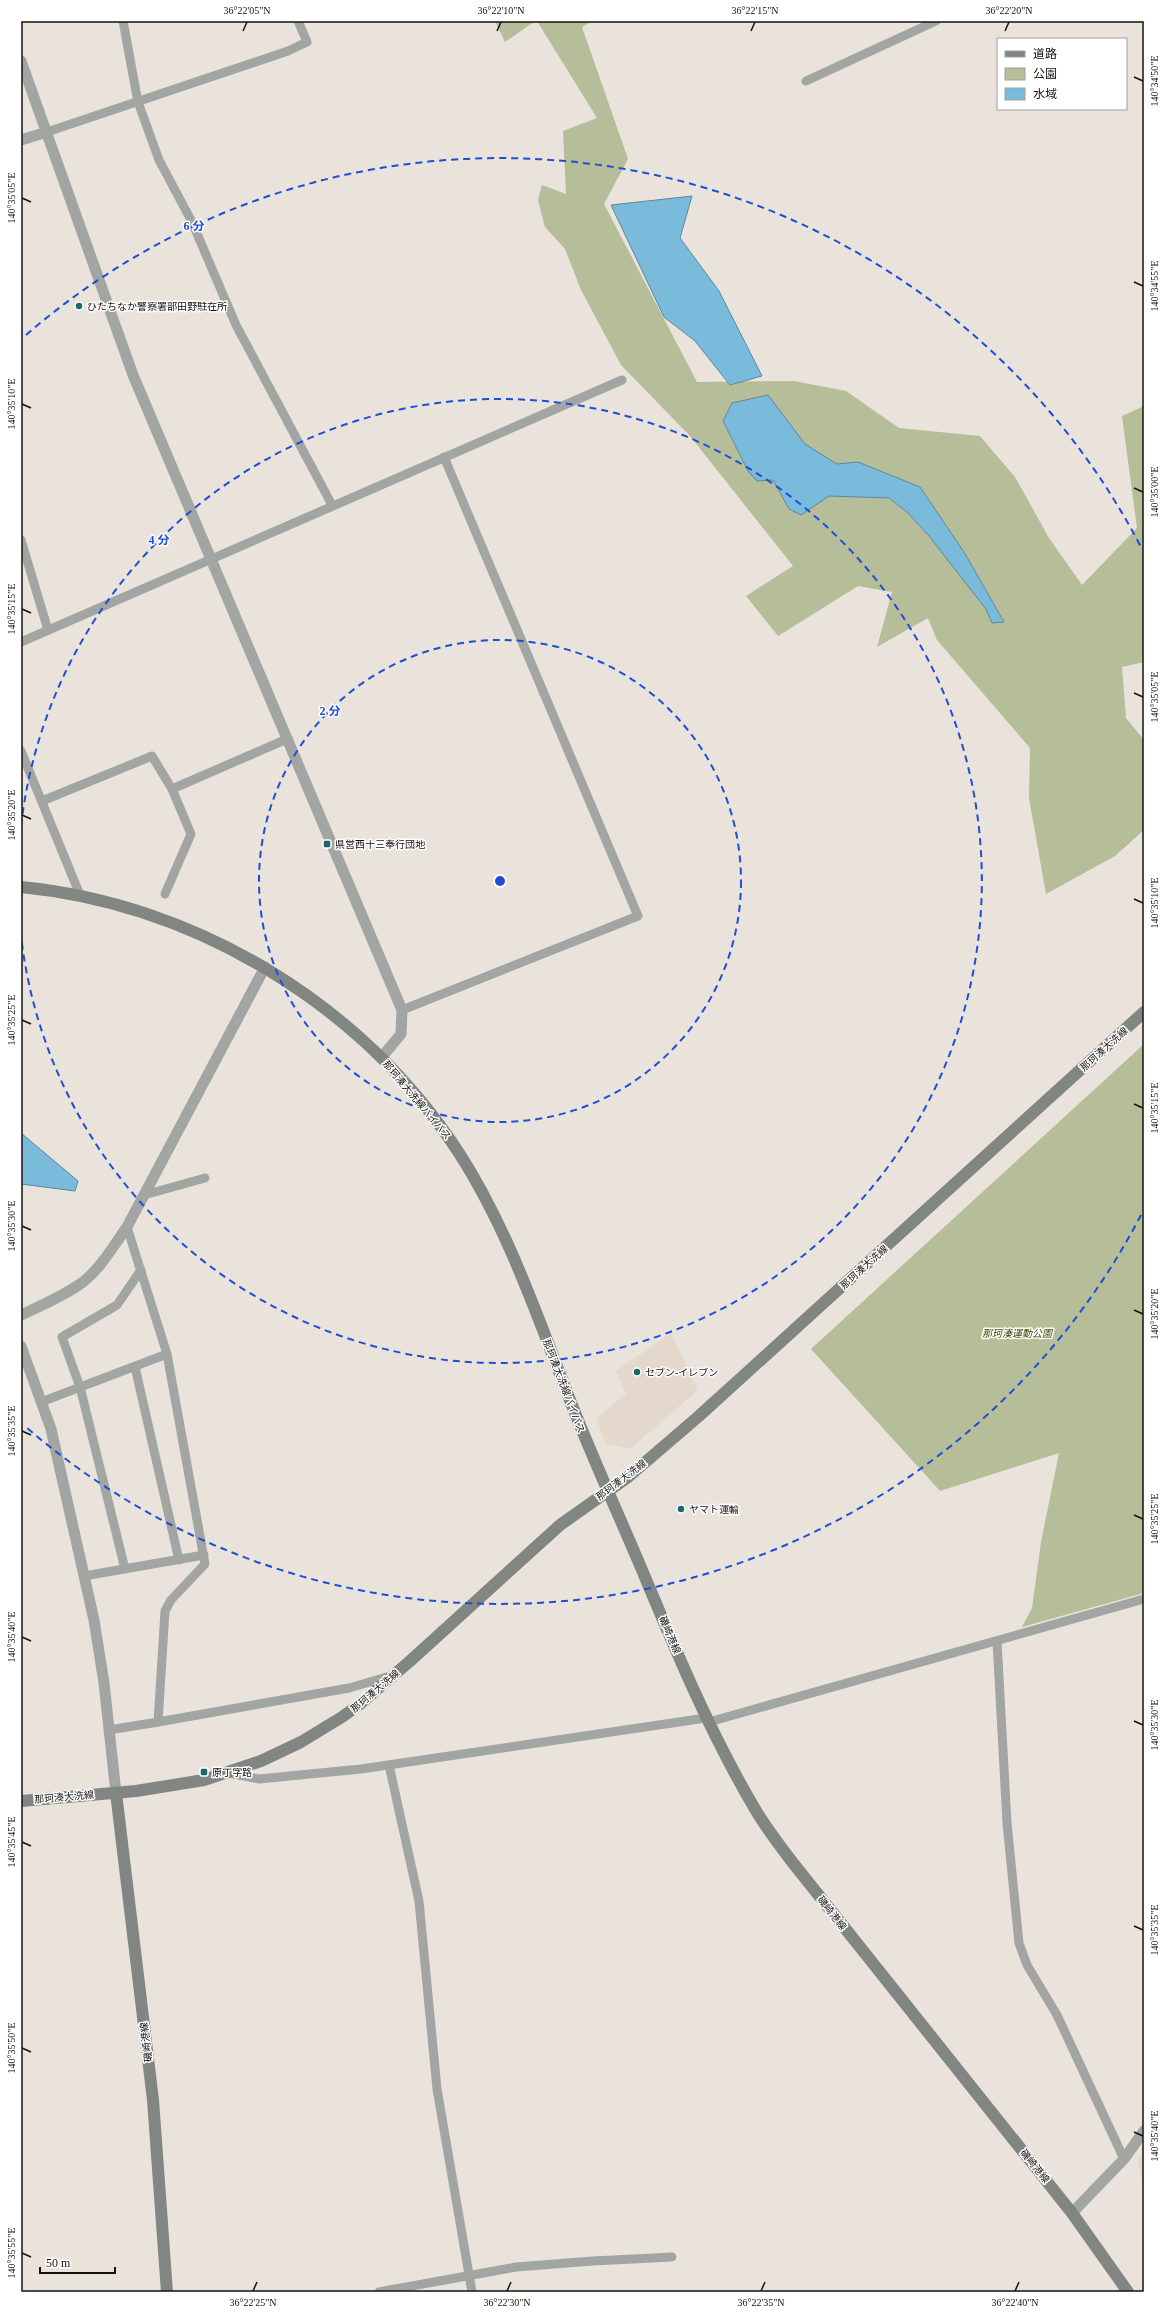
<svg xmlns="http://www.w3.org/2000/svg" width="1165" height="2313" viewBox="0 0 1165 2313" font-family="'Times New Roman','Noto Sans JP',serif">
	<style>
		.built { fill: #e3d8cb }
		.green { fill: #b5bd99 }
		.water { fill: #7abbdc; stroke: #5b889e }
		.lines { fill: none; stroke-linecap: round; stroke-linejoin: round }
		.minor { stroke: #a2a5a2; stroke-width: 9 }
		.tertiary { stroke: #a2a5a2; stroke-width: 11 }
		.secondary { stroke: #818683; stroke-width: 12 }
		.ticks { fill: none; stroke: #14120f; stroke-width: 1.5 }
		.ring { fill: none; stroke: #1d4ed8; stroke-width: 2; stroke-dasharray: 7 5 }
		.poi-dot { fill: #1b676f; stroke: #fff; stroke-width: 1.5 }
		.labels { text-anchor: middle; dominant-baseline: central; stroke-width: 3; stroke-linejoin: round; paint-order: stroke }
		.poi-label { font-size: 10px; fill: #14120f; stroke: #fff; text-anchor: start }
		.street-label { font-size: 10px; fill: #14120f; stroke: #fff }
		.park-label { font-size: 10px; font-style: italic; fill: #424b03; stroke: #fff }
		.centre { fill: #1d4ed8; stroke: #fff; stroke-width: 2 }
		.ring-label { font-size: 12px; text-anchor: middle; font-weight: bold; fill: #1d4ed8; stroke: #fff; stroke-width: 3; stroke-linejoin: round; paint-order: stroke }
		.neatline { fill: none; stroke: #14120f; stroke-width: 1.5 }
		.ticks-label { font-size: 10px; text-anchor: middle; fill: #14120f }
	</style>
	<rect width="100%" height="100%" fill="#e9e3dc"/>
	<g class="built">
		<polygon points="671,1333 698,1390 630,1449 606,1444 596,1418 626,1394 616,1371"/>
		<polygon points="1144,2152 1144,2188 1138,2161"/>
	</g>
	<g class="green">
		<polygon points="495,21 535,21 505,42"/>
		<polygon points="537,21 592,21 582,27 628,159 604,204 697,382 794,381 846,391 899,428 980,436 1015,477 1049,538 1082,585 1137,528 1122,416 1144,406 1144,662 1122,667 1126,718 1144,740 1144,830 1115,856 1046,894 1029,798 1030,748 937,640 928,618 877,647 892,592 858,586 778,636 746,596 793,566 690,436 621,365 581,290 565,249 545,227 538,200 542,185 566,194 563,131 597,118"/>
		<polygon points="1144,1044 1144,1593 1022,1627 1032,1608 1041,1542 1059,1453 940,1491 811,1349"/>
	</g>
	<g class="water">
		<polygon points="692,196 680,238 719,291 762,376 730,385 695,341 664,317 611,205"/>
		<polygon points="768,395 805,444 837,464 858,462 920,487 964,552 1004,622 992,623 986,609 929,536 907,512 889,498 829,496 801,515 789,509 773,480 757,481 748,471 723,421 732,403"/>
		<polygon points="21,1133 78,1181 75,1191 21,1184"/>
	</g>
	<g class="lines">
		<g class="minor">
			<polyline points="123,21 138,102 159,160 192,222 236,325 332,505"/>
			<polyline points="806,81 936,21"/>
			<polyline points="47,132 288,51 307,42 298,21"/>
			<polyline points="21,540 48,630"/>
			<polyline points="21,642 622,380"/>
			<polyline points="21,751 80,895"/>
			<polyline points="42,801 152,756 172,789 287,739"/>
			<polyline points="165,894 191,834 172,789"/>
			<polyline points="402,1010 638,916 444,457"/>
			<polyline points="144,1195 205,1178"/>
			<polyline points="135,1367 179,1560"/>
			<polyline points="41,1402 167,1354"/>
			<polyline points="125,1569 80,1387 62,1337 117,1305 141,1270"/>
			<polyline points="84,1576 204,1555"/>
			<polyline points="997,1641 1007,1823 1019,1943 1027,1965 1057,2015 1124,2159"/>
			<polyline points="158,1722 349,1688 390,1676"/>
			<polyline points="709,1722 1144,1599"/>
			<polyline points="109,1730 158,1722 165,1611 171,1600 205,1564 167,1354 127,1227"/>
			<polyline points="389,1765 419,1901 437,2089 472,2292"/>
			<polyline points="228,1773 259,1779 361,1769 706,1718"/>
			<polyline points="379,2292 516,2267 593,2261 672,2257"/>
		</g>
		<g class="tertiary">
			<polyline points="21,61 133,375 402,1010 401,1034 381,1058"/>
			<polyline points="21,140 47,132"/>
			<path d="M21 1315C42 1305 64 1296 83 1282 101 1268 114 1245 127 1227L265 967"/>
			<polyline points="21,1346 51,1429 94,1620 104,1683 116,1793"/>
			<polyline points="1072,2213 1124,2159 1144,2131"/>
		</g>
		<g class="secondary">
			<path d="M21 887C196 904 363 1005 459 1153 508 1229 537 1316 570 1400 592 1457 618 1513 642 1570 676 1651 710 1733 755 1809 766 1828 780 1846 793 1863L1072 2213 1128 2292"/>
			<polyline points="116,1793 153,2100 167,2292"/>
			<polyline points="21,1801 136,1791 204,1780 261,1761 301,1742 342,1717 360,1704 409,1662 560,1525 628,1477 699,1416 1144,1012"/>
		</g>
	</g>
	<path class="ticks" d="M243 31 247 22M497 31 501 22M751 31 755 22M1005 31 1009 22M1134 77 1143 81M22 198 31 202M1134 282 1143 286M22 404 31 408M1134 488 1143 492M22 609 31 613M1134 693 1143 697M22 815 31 819M1134 899 1143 903M22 1020 31 1024M1134 1104 1143 1108M22 1226 31 1230M1134 1310 1143 1314M22 1431 31 1435M1134 1515 1143 1519M22 1637 31 1641M1134 1721 1143 1725M22 1842 31 1846M1134 1926 1143 1930M22 2048 31 2052M1134 2132 1143 2136M22 2253 31 2257M253 2291 257 2282M507 2291 511 2282M761 2291 765 2282M1015 2291 1019 2282"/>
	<g class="ring">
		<circle cx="500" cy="881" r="241"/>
		<path d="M21 826A482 482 0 1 1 21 936"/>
		<path d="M1141 1215A723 723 0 0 1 26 1427M26 335A723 723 0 0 1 1141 547"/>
	</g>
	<g class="poi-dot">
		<circle cx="79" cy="306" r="4"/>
		<rect x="323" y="840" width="8" height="8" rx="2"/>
		<circle cx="637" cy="1372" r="4"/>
		<circle cx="681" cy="1509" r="4"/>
		<rect x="200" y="1768" width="8" height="8" rx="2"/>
	</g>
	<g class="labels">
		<g class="poi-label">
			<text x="87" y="306">ひたちなか警察署部田野駐在所</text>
			<text x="335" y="844">県営西十三奉行団地</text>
			<text x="645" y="1372">セブン-イレブン</text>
			<text x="689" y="1509">ヤマト運輸</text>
			<text x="212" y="1772">原丁字路</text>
		</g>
		<g class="street-label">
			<text transform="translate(1104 1049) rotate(-42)">那珂湊大洗線</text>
			<text transform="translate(417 1100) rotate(50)">那珂湊大洗線バイパス</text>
			<text transform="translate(864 1267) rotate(-42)">那珂湊大洗線</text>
			<text transform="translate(564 1386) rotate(69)">那珂湊大洗線バイパス</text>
			<text transform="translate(621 1480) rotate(-37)">那珂湊大洗線</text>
			<text transform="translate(670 1635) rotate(67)">磯崎港線</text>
			<text transform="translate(375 1691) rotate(-40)">那珂湊大洗線</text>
			<text transform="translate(64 1797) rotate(-5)">那珂湊大洗線</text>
			<text transform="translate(832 1913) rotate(52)">磯崎港線</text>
			<text transform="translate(146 2042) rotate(-97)">磯崎港線</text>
			<text transform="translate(1035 2166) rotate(51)">磯崎港線</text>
		</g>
		<g class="park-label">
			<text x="1017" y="1333">那珂湊運動公園</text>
		</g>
	</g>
	<circle cx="500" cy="881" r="6" class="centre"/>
	<g class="ring-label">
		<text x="194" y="230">6 分</text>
		<text x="159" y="544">4 分</text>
		<text x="330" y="715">2 分</text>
	</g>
	<rect width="1165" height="2313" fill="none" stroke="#ffffff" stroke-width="44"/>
	<rect x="997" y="38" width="130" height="72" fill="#ffffff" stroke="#a1a09f"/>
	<rect x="1005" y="51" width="20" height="6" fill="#818683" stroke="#a1a09f"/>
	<text x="1033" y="58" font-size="12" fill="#14120f">道路</text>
	<rect x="1005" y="68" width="20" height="12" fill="#b5bd99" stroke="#a1a09f"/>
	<text x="1033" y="78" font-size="12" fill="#14120f">公園</text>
	<rect x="1005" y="88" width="20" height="12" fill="#7abbdc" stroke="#a1a09f"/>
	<text x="1033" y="98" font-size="12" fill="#14120f">水域</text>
	<path d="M40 2267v6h75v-6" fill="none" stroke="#14120f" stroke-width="2"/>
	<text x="46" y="2267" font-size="12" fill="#14120f" stroke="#ffffff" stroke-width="3" paint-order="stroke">50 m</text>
	<rect x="22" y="22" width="1121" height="2269" class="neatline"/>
	<g class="ticks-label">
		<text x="247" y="14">36°22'05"N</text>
		<text x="501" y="14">36°22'10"N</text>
		<text x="755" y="14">36°22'15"N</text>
		<text x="1009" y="14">36°22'20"N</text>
		<text transform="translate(1154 81) rotate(-90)" y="4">140°34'50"E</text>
		<text transform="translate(11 198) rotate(-90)" y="4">140°35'05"E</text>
		<text transform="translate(1154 286) rotate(-90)" y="4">140°34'55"E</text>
		<text transform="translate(11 404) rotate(-90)" y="4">140°35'10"E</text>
		<text transform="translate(1154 492) rotate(-90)" y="4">140°35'00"E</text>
		<text transform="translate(11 609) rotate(-90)" y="4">140°35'15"E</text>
		<text transform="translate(1154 697) rotate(-90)" y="4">140°35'05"E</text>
		<text transform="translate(11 815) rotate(-90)" y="4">140°35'20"E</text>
		<text transform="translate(1154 903) rotate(-90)" y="4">140°35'10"E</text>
		<text transform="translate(11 1020) rotate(-90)" y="4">140°35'25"E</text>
		<text transform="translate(1154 1108) rotate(-90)" y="4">140°35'15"E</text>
		<text transform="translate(11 1226) rotate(-90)" y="4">140°35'30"E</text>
		<text transform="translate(1154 1314) rotate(-90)" y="4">140°35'20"E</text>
		<text transform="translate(11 1431) rotate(-90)" y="4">140°35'35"E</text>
		<text transform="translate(1154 1519) rotate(-90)" y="4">140°35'25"E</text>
		<text transform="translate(11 1637) rotate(-90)" y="4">140°35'40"E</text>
		<text transform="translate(1154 1725) rotate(-90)" y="4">140°35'30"E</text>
		<text transform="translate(11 1842) rotate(-90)" y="4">140°35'45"E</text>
		<text transform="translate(1154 1930) rotate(-90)" y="4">140°35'35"E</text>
		<text transform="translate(11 2048) rotate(-90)" y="4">140°35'50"E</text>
		<text transform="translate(1154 2136) rotate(-90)" y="4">140°35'40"E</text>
		<text transform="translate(11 2253) rotate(-90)" y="4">140°35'55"E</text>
		<text x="253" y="2306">36°22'25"N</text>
		<text x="507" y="2306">36°22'30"N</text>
		<text x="761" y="2306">36°22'35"N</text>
		<text x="1015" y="2306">36°22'40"N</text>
	</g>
</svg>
